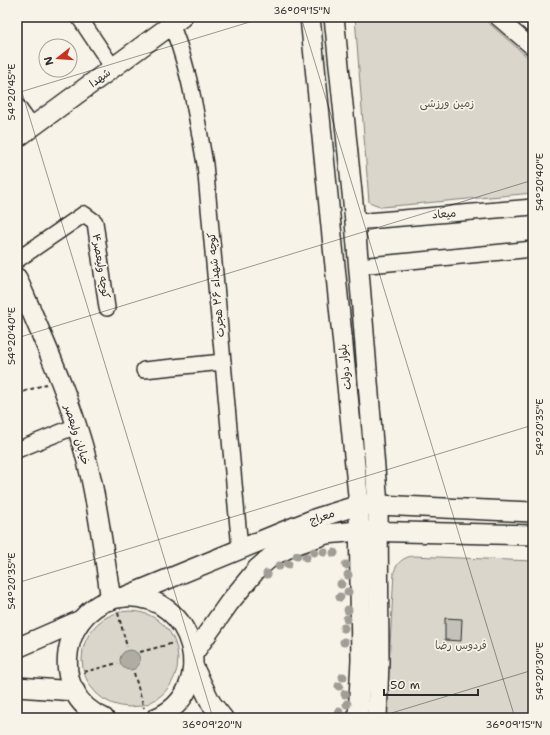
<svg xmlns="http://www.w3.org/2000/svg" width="550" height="735" viewBox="0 0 550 735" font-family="'Shantell Sans','Playpen Sans Arabic',sans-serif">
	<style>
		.green { fill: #dad6cc; stroke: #82807c }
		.water { fill: #afaca4; stroke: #7a7874 }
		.building { fill: #c4c1b9; stroke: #2b2b2b }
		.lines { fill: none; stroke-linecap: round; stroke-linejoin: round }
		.minor-casing { stroke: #2b2b2b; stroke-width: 18 }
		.tertiary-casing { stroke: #2b2b2b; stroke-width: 22 }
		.path { stroke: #2b2b2b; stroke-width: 2; stroke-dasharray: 4 3; stroke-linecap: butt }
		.minor { stroke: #f7f3e8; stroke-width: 15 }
		.tertiary { stroke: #f7f3e8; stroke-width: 19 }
		.tree { fill: #9f9d96 }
		.ticks { fill: none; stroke: #2b2b2b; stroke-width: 1; stroke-opacity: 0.45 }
		.labels { text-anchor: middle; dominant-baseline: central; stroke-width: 3.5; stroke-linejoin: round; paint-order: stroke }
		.street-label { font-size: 11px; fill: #2b2b2b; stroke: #f7f3e8 }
		.park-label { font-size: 11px; fill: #575653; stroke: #f7f3e8 }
		.neatline { fill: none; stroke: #2b2b2b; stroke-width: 1.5 }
		.ticks-label { font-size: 10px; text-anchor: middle; fill: #2b2b2b }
	</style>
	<rect width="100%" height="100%" fill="#f7f3e8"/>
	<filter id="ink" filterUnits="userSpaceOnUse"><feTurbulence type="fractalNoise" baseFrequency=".025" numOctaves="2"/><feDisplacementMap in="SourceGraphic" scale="8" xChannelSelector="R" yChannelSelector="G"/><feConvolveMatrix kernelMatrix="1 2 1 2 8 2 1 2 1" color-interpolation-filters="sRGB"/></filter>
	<g filter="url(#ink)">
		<g class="green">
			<polygon points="355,17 482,17 533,62 533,193 382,207 369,202"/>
			<path d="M412 556 533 561V718H386L394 572C397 563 402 558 412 556Z"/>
			<circle cx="130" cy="659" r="48"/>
		</g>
		<circle class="water" cx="130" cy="660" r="10"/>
		<polygon class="building" points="445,618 462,619 461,641 445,640"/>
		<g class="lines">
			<defs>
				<g id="minor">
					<polyline points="79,17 113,68"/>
					<path d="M168 17C189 63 196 114 205 164L240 549"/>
					<polyline points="497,17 533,48"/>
					<polyline points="17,106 32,127"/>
					<polyline points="355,222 533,207"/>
					<polyline points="17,260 84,214 95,222 107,308"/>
					<polyline points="359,266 533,249"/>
					<polyline points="144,370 223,362"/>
					<polyline points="17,450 76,426"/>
				</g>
				<g id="tertiary">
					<polyline points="310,17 359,505 361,660 358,718"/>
					<polyline points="334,17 355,222 378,505 379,661 377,718"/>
					<polyline points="17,138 182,17"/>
					<path d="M17 278C45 343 78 414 92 483 100 522 105 561 111 600"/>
					<polyline points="124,597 292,528 317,518 359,505 378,505 533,512"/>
					<polyline points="17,648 81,620"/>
					<polyline points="193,654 229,603 257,569 272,556 297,544 326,534 358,531 533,535"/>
					<polyline points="193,666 211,703 223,718"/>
					<polyline points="17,687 75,691"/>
					<path d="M104 718C45 695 61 601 125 597 195 593 220 691 156 718"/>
				</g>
			</defs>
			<use href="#minor" class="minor-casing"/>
			<use href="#tertiary" class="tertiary-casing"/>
			<g class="path">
				<polyline points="17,394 46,384"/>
				<polyline points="118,613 127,647"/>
				<polyline points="140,652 174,643"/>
				<polyline points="84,672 118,663"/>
				<polyline points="134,673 144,708"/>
			</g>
			<use href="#minor" class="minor"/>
			<use href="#tertiary" class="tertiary"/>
		</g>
		<g class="tree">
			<circle cx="314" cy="552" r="4.5"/>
			<circle cx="324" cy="552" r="4.5"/>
			<circle cx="334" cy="553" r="4.5"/>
			<circle cx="297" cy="556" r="4.5"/>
			<circle cx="306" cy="557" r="4.5"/>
			<circle cx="288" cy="564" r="4.5"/>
			<circle cx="346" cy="565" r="4.5"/>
			<circle cx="279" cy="566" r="4.5"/>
			<circle cx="267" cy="574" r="4.5"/>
			<circle cx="348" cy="575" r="4.5"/>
			<circle cx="341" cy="584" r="4.5"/>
			<circle cx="348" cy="592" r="4.5"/>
			<circle cx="340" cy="597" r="4.5"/>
			<circle cx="348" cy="610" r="4.5"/>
			<circle cx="347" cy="619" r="4.5"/>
			<circle cx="344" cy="628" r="4.5"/>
			<circle cx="344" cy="642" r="4.5"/>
			<circle cx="343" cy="677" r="4.5"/>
			<circle cx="339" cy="686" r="4.5"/>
			<circle cx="345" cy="694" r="4.5"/>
			<circle cx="347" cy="704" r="4.5"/>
			<circle cx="339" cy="712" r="4.5"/>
		</g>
	</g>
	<path class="ticks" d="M301 17 515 718M17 76 213 718M17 93 266 17M17 338 533 180M17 583 533 425M375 718 533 670"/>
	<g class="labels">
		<g class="street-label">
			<text transform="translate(100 78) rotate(-36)">شهدا</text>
			<text transform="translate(444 214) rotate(-5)">میعاد</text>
			<text transform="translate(101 266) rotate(81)">کوچه ولیعصر۴</text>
			<text transform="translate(216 285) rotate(-95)">کوچه شهداء ۲۶ هجرت</text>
			<text transform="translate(345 367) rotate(-96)">بلوار دولت</text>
			<text transform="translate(77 435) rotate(73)">خیابان ولیعصر</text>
			<text transform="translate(322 517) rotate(-18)">معراج</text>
		</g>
		<g class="park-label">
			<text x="447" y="103">زمین ورزشی</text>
			<text x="461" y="645">فردوس رضا</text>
		</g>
	</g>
	<rect width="550" height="735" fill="none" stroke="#f7f3e8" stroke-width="44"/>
	<g transform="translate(58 58) rotate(253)"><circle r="19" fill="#f7f3e8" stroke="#a5a39c"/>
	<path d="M0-3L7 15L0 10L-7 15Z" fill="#c8321e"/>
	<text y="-6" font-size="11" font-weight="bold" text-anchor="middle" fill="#2b2b2b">N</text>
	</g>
	<path d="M384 689v6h94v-6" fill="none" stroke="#2b2b2b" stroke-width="2"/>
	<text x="390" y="689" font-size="12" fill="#2b2b2b" stroke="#f7f3e8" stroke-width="3" paint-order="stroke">50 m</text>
	<rect x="22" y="22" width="506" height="691" class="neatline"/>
	<g class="ticks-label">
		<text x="302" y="14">36°09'15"N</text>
		<text transform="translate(11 92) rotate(-90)" y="4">54°20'45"E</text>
		<text transform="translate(539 182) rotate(-90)" y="4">54°20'40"E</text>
		<text transform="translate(11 336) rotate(-90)" y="4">54°20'40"E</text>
		<text transform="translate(539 427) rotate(-90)" y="4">54°20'35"E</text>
		<text transform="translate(11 581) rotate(-90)" y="4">54°20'35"E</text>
		<text transform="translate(539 671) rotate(-90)" y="4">54°20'30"E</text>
		<text x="212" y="728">36°09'20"N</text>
		<text x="514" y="728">36°09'15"N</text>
	</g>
</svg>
